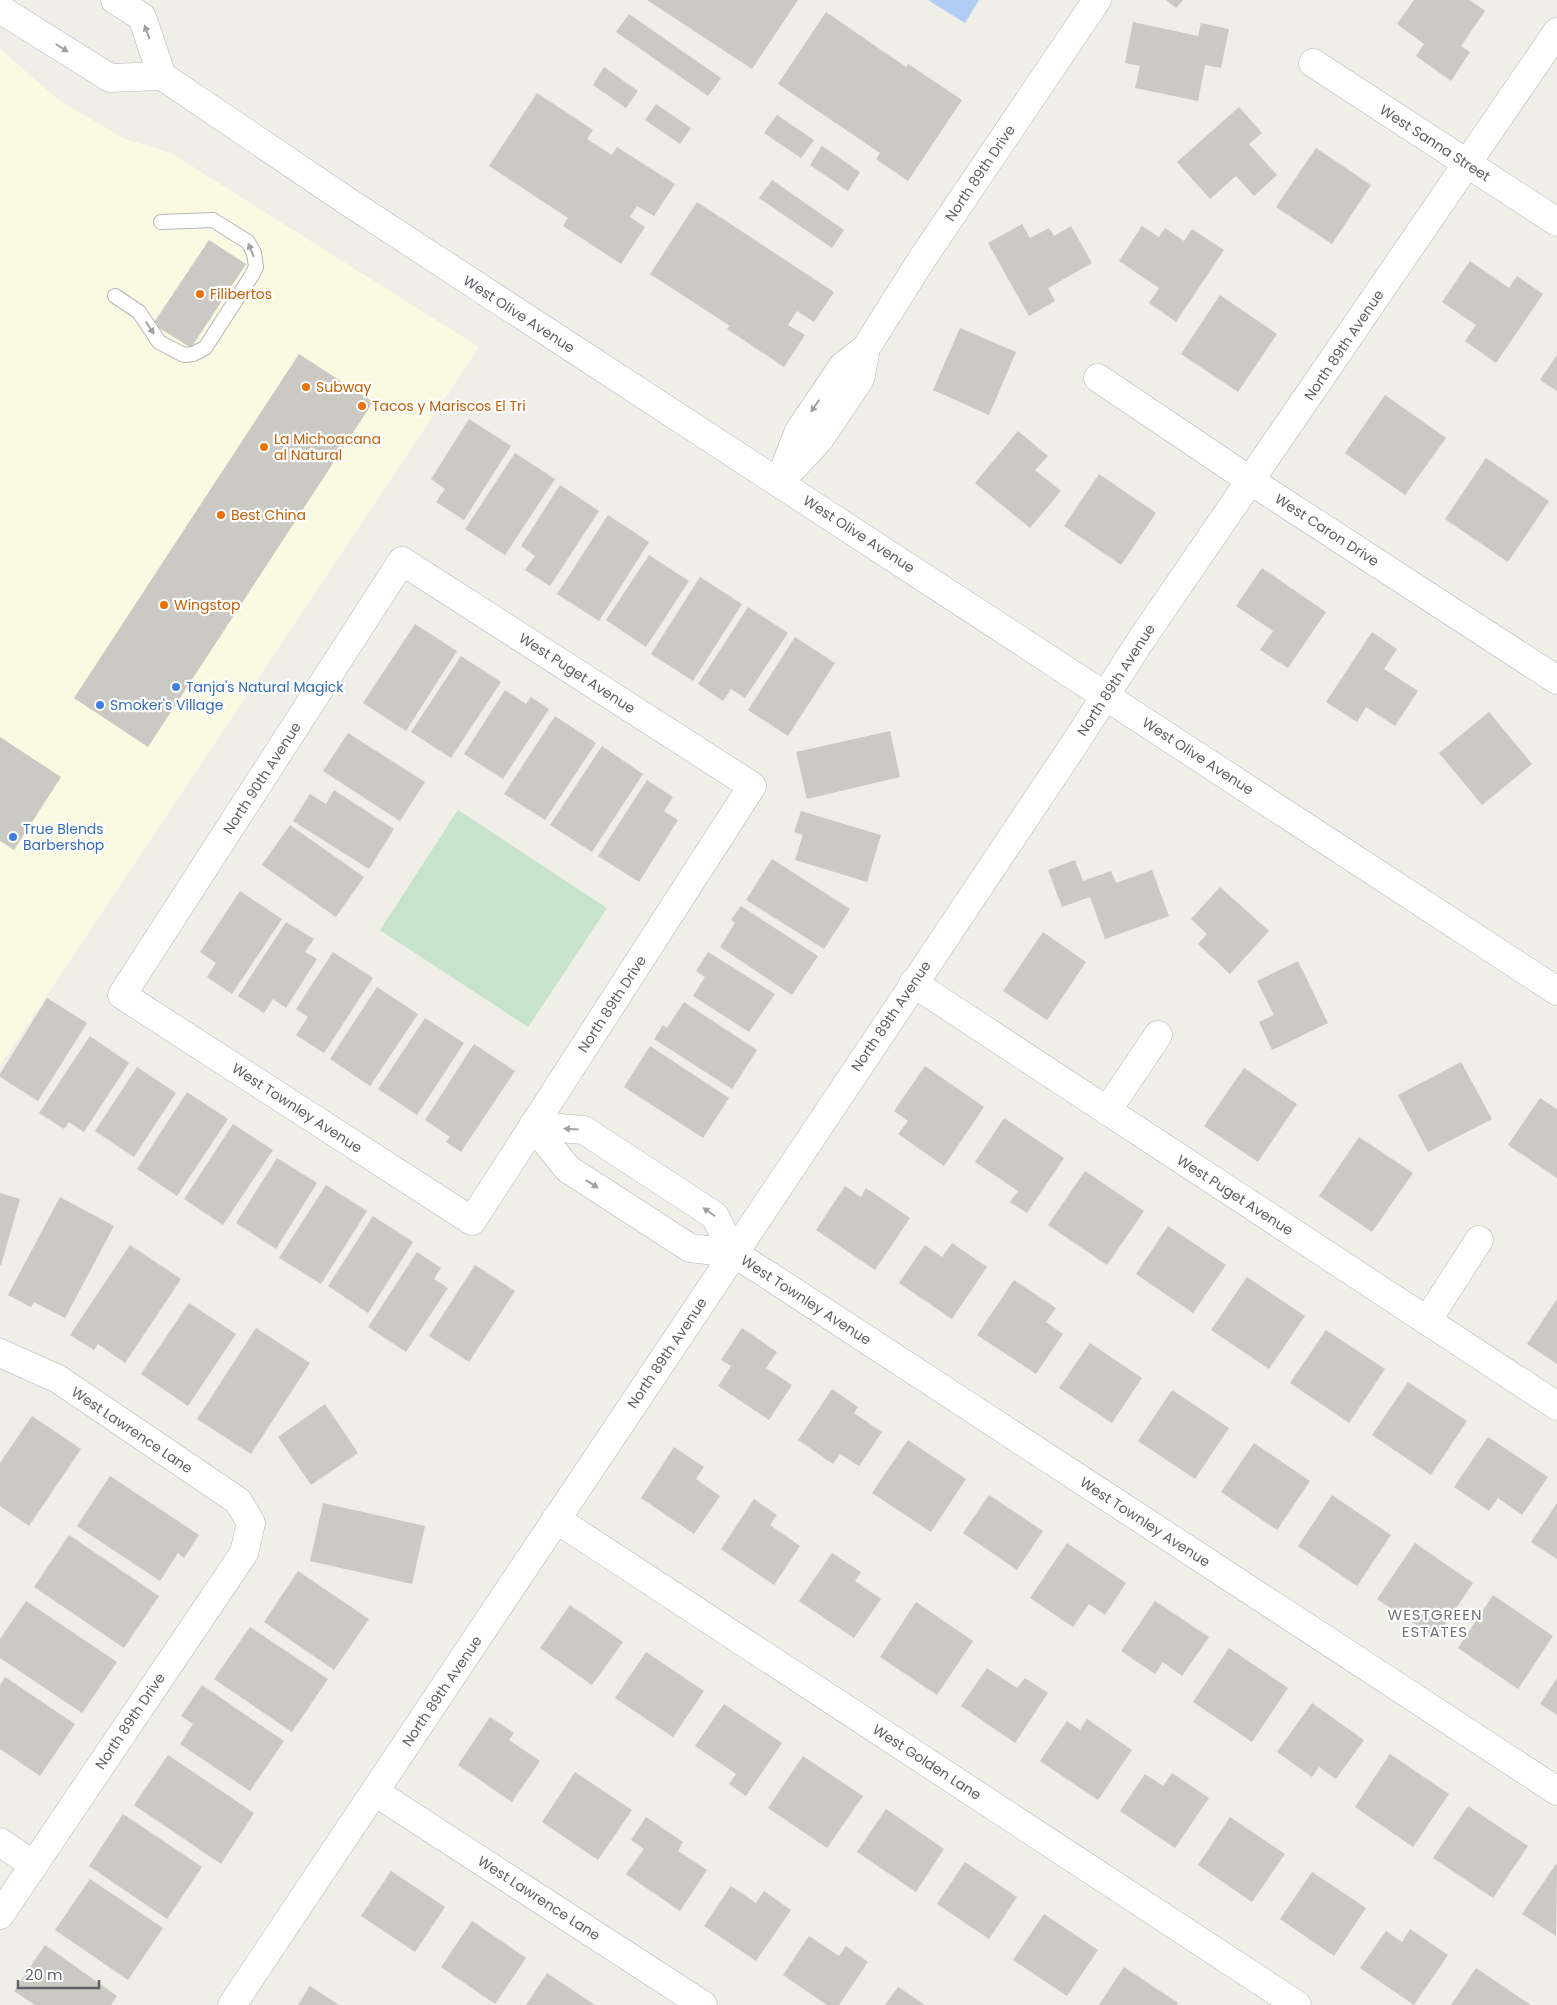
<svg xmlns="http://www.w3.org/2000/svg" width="1557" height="2005" viewBox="0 0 1557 2005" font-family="Poppins,sans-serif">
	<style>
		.commercial { fill: #faf9e1 }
		.green { fill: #c7e3cc }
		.water { fill: #b1ccf5 }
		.building { fill: #cac9c4 }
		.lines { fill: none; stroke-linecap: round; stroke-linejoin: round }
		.lane-casing { stroke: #b4b5ba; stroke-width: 16 }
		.street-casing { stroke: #b4b5ba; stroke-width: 29 }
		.secondary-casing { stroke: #b6b7bc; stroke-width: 29 }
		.lane { stroke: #fff; stroke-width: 14 }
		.street { stroke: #fff; stroke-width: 28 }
		.secondary { stroke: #fff; stroke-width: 28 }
		.oneway { fill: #9fa0a3 }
		.food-dot { fill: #e8710a; stroke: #fff; stroke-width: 2 }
		.shop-dot { fill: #3f7fe0; stroke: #fff; stroke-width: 2 }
		.labels { text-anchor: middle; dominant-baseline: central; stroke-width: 4.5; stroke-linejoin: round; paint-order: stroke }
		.street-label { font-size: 14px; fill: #5f6065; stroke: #fff }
		.food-label { font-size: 14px; fill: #c56008; stroke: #fff; text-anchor: start }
		.shop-label { font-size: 14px; fill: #366cbe; stroke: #fff; text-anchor: start }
		.neighbourhood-label { font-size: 15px; letter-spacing: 1px; fill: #707277; stroke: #fff }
	</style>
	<rect width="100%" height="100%" fill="#efeee7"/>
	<polygon class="commercial" points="0,49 60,101 125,139 171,153 479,347 0,1066"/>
	<polygon class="green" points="458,810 607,908 528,1027 380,930"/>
	<polygon class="water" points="928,0 979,0 965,23"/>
	<g class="building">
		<polygon points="647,0 798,0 752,69"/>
		<polygon points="1166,0 1183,0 1176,8"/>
		<polygon points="1414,0 1470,0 1485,11 1461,46 1470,52 1451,81 1416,56 1424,44 1397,24"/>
		<polygon points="826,12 906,67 908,64 962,100 908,181 876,159 880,153 778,84"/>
		<polygon points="629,14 721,78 708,96 616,32"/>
		<polygon points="1133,22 1198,36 1201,23 1229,29 1221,68 1205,65 1198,101 1135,88 1140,66 1125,63"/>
		<polygon points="604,67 638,91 626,108 593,85"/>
		<polygon points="537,93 593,130 587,139 612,155 617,147 675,184 654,216 637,206 630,217 645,227 621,264 563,226 568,218 489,166"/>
		<polygon points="656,104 691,128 680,144 645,120"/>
		<polygon points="1239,107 1262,133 1249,144 1277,175 1254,196 1236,176 1210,199 1177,162"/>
		<polygon points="777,115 814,140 801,158 764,133"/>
		<polygon points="822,146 860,172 848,191 810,165"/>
		<polygon points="1316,148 1371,185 1332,244 1276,207"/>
		<polygon points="772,180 844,230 832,248 759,198"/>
		<polygon points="697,202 834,292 814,322 797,311 788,325 805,335 784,367 727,329 730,326 650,274"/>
		<polygon points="1022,224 1030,238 1049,228 1054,236 1071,226 1092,263 1048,288 1055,301 1029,316 988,243"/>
		<polygon points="1142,226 1159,237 1165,228 1184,241 1192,229 1224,250 1176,322 1149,303 1159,288 1119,261"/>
		<polygon points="209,240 246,264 191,348 153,324"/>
		<polygon points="1470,261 1509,288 1517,276 1543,294 1496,363 1465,341 1476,325 1442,302"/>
		<polygon points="1220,295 1277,334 1238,392 1181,354"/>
		<polygon points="960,328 1016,352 989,415 933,390"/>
		<polygon points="299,354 373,402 148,747 74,698"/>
		<polygon points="1557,355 1557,391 1540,380"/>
		<polygon points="1385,395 1446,438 1405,495 1345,453"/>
		<polygon points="469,419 511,446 464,520 436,502 445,489 431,479"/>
		<polygon points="1018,431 1048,456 1035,470 1061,491 1030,528 975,483"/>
		<polygon points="515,453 555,479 505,555 465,529"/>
		<polygon points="1486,458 1549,501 1508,562 1445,519"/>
		<polygon points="1099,474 1156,513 1121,565 1064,526"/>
		<polygon points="560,485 599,511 550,586 525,570 535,556 521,546"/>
		<polygon points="608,515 649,542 599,621 557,594"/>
		<polygon points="649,555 689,581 646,647 606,620"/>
		<polygon points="1262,568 1326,612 1288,668 1260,650 1273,631 1236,606"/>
		<polygon points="700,577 742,604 693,681 651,654"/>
		<polygon points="748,607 788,633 745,698 731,689 723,701 698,684"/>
		<polygon points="415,624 457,651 406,731 363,703"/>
		<polygon points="1372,632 1397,649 1384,669 1418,691 1395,726 1366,707 1357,722 1326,702"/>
		<polygon points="795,637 835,663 788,736 748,710"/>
		<polygon points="461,656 501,682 451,758 411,732"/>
		<polygon points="505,690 526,704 531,697 549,709 503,779 464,754"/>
		<polygon points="1489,712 1532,764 1482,805 1439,753"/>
		<polygon points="555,716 596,743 545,820 504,794"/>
		<polygon points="890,731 900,777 807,799 796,752"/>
		<polygon points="348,733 425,782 400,821 323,771"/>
		<polygon points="0,737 61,777 14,850 0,841"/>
		<polygon points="602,746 643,774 592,852 550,825"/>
		<polygon points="647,780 673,797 664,811 678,820 639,882 598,856"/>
		<polygon points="334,790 394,829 369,869 293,821 310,794 326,804"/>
		<polygon points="801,811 881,835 867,882 795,860 803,835 794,832"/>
		<polygon points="290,825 364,877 336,917 262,865"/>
		<polygon points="772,859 850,909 824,949 746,900"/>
		<polygon points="1075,860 1083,881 1111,871 1116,883 1152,870 1169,916 1105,939 1090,897 1062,907 1048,870"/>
		<polygon points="1220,887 1269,931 1230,974 1198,944 1207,934 1191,919"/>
		<polygon points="240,891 282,919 232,994 207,977 216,963 200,952"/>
		<polygon points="741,906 818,956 792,995 720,947 735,923 731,920"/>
		<polygon points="286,922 314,939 305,952 317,959 286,1008 273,999 264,1013 238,996"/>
		<polygon points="1043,932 1086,962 1047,1020 1003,991"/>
		<polygon points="333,952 373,978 324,1053 296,1035 308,1017 296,1009"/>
		<polygon points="708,952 775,994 749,1032 693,996 705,977 696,971"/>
		<polygon points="1298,961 1328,1023 1272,1050 1259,1022 1274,1015 1257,981"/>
		<polygon points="377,987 418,1014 370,1086 330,1059"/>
		<polygon points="47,998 87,1023 38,1101 0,1077 0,1074"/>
		<polygon points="684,1002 757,1050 732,1089 654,1039 663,1025 667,1028"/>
		<polygon points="425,1018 464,1043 417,1115 378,1089"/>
		<polygon points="90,1036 129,1063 84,1132 69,1122 64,1129 39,1113"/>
		<polygon points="474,1044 515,1071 461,1152 446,1142 450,1137 425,1120"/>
		<polygon points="650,1046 729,1098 703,1138 624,1087"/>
		<polygon points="1461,1062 1492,1119 1428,1152 1398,1095"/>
		<polygon points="925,1066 984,1107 944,1166 898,1134 908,1121 894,1111"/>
		<polygon points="137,1067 176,1093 134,1157 95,1131"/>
		<polygon points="1244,1068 1297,1104 1258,1162 1204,1126"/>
		<polygon points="187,1092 228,1119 177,1196 137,1169"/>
		<polygon points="1540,1098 1557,1109 1557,1178 1508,1145"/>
		<polygon points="1004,1118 1064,1158 1027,1213 1010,1202 1018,1191 975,1162"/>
		<polygon points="233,1124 273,1150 223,1225 184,1199"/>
		<polygon points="1359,1137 1413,1173 1372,1232 1319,1196"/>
		<polygon points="277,1158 317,1183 276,1249 236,1223"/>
		<polygon points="1085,1171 1144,1211 1107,1265 1048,1225"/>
		<polygon points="326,1185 367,1211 321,1284 279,1258"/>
		<polygon points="845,1186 861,1197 866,1188 910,1218 875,1270 816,1230"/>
		<polygon points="0,1193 20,1199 1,1265 0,1265"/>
		<polygon points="60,1197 114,1226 65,1318 34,1302 31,1307 8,1295"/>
		<polygon points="373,1216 413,1242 368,1313 328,1286"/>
		<polygon points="1168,1226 1226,1265 1193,1313 1136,1274"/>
		<polygon points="952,1243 987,1267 952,1319 899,1283 925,1245 942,1257"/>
		<polygon points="130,1245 181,1279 125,1363 98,1344 94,1350 70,1335"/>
		<polygon points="417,1252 441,1268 434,1279 448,1288 406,1352 368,1327"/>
		<polygon points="475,1265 515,1291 469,1362 429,1336"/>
		<polygon points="1247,1277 1305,1316 1269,1369 1211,1330"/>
		<polygon points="1014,1280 1056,1308 1046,1322 1063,1334 1036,1374 977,1335"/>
		<polygon points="1557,1299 1557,1364 1527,1344"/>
		<polygon points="189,1303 236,1334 188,1406 141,1374"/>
		<polygon points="256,1328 310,1363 251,1454 197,1419"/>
		<polygon points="742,1328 777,1352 766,1368 792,1385 769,1420 718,1386 731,1366 721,1360"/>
		<polygon points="1326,1330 1385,1369 1349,1423 1290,1383"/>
		<polygon points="1090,1343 1142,1378 1112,1423 1059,1388"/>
		<polygon points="1408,1382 1467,1421 1431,1475 1372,1435"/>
		<polygon points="832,1389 858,1407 854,1413 882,1432 859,1466 840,1454 833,1464 798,1440"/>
		<polygon points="1172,1390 1229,1428 1195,1479 1138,1441"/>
		<polygon points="325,1404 358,1453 311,1485 278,1437"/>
		<polygon points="32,1416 81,1449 29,1526 0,1506 0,1463"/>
		<polygon points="1488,1437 1548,1477 1522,1515 1498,1498 1489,1511 1454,1487"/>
		<polygon points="908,1440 966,1479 931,1532 872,1493"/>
		<polygon points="1254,1443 1310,1481 1277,1530 1221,1492"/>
		<polygon points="674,1447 704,1467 696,1479 720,1496 694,1534 641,1498"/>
		<polygon points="110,1476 199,1535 184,1558 178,1553 160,1581 77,1526"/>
		<polygon points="989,1495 1043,1531 1017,1570 963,1533"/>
		<polygon points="1332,1495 1391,1535 1357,1586 1298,1546"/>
		<polygon points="754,1499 777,1515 770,1525 800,1546 774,1585 721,1549"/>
		<polygon points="323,1503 425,1526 412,1584 310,1561"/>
		<polygon points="1557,1503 1557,1559 1531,1542"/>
		<polygon points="69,1535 159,1596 124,1648 34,1587"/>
		<polygon points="1067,1543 1126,1583 1105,1615 1089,1604 1073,1627 1030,1598"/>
		<polygon points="1415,1543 1473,1583 1436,1638 1377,1599"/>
		<polygon points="832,1553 861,1572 855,1581 881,1599 854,1638 799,1601"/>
		<polygon points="298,1571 369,1619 334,1670 264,1622"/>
		<polygon points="1493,1595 1553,1636 1518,1689 1458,1648"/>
		<polygon points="26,1601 117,1662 82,1713 0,1658 0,1639"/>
		<polygon points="1155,1601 1209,1637 1182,1676 1163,1662 1155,1674 1121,1651"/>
		<polygon points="916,1602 973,1641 937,1695 880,1657"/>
		<polygon points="570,1605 623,1642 592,1685 540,1648"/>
		<polygon points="250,1627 328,1679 292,1732 214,1679"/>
		<polygon points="1229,1648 1288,1688 1252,1742 1193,1702"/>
		<polygon points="646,1652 704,1691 673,1737 615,1698"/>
		<polygon points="987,1668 1017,1688 1025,1678 1048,1693 1015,1743 961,1706"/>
		<polygon points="5,1677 75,1724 40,1776 0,1749 0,1685"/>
		<polygon points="1557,1678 1557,1715 1540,1704"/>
		<polygon points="202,1685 284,1741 250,1791 180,1744 193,1724 181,1716"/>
		<polygon points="1312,1703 1364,1740 1336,1779 1319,1767 1312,1777 1277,1752"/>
		<polygon points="724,1704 782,1743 746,1796 729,1784 736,1774 695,1746"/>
		<polygon points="490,1717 514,1733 509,1740 540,1761 512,1802 458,1765"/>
		<polygon points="1087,1719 1132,1750 1098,1800 1040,1761 1067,1721 1080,1730"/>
		<polygon points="1390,1754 1449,1794 1413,1847 1355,1807"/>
		<polygon points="168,1755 254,1813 221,1864 134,1805"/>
		<polygon points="803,1756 863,1796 827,1848 768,1808"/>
		<polygon points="575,1772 632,1810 598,1860 542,1822"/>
		<polygon points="1172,1773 1209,1798 1175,1848 1120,1811 1145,1774 1163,1786"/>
		<polygon points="1468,1806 1528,1846 1493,1898 1433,1858"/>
		<polygon points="886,1809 944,1849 916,1892 857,1852"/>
		<polygon points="123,1814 202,1867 167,1919 89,1866"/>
		<polygon points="646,1817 683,1842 678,1851 707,1870 680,1911 626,1874 644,1849 631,1840"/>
		<polygon points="1230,1817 1285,1854 1252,1902 1198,1865"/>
		<polygon points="965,1862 1017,1897 989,1939 937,1904"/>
		<polygon points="1556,1864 1557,1865 1556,1936 1522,1914"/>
		<polygon points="391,1871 445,1907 415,1952 361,1916"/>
		<polygon points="1312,1872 1366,1908 1334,1956 1280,1919"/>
		<polygon points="90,1879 163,1928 128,1980 55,1930"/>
		<polygon points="731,1886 756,1903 764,1891 791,1910 756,1961 704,1926"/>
		<polygon points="1044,1914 1098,1950 1067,1996 1013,1960"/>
		<polygon points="472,1921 526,1958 495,2004 441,1967"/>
		<polygon points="1410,1929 1448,1955 1414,2005 1360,1968 1386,1931 1402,1942"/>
		<polygon points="809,1936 839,1956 846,1946 868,1962 839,2005 827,2005 783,1975"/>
		<polygon points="45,1945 117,1996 111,2005 35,2005 14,1991"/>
		<polygon points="1124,1967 1178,2003 1177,2005 1099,2005"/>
		<polygon points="1476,1968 1531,2005 1451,2005"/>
		<polygon points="547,1973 595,2005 526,2005"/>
		<polygon points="310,1986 339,2005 298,2005"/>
		<polygon points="898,1987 925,2005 885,2005"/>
	</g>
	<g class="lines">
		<defs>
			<polyline id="lane" points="115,296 139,312 159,342 184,355 193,354 205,348 252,275 256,267 254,253 248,242 213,220 161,222"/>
			<g id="street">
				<polyline points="1313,63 1557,222"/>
				<polyline points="1098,378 1251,481 1557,680"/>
				<polyline points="788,473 819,440 860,379 866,348"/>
				<polyline points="779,482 799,431 843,366 866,348 922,259 1097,0"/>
				<polygon points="402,561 752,786 472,1221 122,995"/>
				<polyline points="913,983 1557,1406"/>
				<polyline points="1107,1111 1158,1035"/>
				<polyline points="533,1126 568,1169 690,1248 733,1253 768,1275 1557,1791"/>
				<polyline points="533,1126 584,1130 715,1216 733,1253"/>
				<polyline points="1427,1321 1479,1240"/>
				<polyline points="0,1353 58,1379 238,1501 251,1523 244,1553 0,1915"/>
				<polyline points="556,1519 1297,2005"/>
				<polyline points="375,1792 703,2005"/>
				<polyline points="0,1842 34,1865"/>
				<polyline points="232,2005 1077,740 1141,640 1557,32"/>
			</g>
			<g id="secondary">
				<polyline points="115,0 142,17 162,76 347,201 1557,991"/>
				<polyline points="0,9 110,78 162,76"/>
			</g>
		</defs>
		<use href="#lane" class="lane-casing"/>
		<use href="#street" class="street-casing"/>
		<use href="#secondary" class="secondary-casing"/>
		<use href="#lane" class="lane"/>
		<use href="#street" class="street"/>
		<use href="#secondary" class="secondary"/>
	</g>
	<defs><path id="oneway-solid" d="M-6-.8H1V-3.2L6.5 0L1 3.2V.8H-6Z" transform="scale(1.25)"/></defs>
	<g class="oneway">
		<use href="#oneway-solid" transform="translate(147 32) rotate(-110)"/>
		<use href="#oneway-solid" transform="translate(62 48) rotate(32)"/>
		<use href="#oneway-solid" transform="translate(251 250) rotate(-112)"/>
		<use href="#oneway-solid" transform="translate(150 328) rotate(56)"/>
		<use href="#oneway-solid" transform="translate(815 406) rotate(124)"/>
		<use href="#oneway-solid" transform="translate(571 1129) rotate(-176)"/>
		<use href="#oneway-solid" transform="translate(592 1184) rotate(33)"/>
		<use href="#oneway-solid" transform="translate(709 1212) rotate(-145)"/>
	</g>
	<g class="food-dot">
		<circle cx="200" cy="294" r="5"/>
		<circle cx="306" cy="387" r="5"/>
		<circle cx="362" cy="406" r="5"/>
		<circle cx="264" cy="447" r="5"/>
		<circle cx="221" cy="515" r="5"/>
		<circle cx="164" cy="605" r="5"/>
	</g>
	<g class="shop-dot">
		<circle cx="176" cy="687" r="5"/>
		<circle cx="100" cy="705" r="5"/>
		<circle cx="13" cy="837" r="5"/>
	</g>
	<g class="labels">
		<g class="street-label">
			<text transform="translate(1435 143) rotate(33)">West Sanna Street</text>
			<text transform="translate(980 173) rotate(-56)">North 89th Drive</text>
			<text transform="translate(519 314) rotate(33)">West Olive Avenue</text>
			<text transform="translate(1344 345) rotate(-56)">North 89th Avenue</text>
			<text transform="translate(1327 530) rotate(33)">West Caron Drive</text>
			<text transform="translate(859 534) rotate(33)">West Olive Avenue</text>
			<text transform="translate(577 673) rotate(33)">West Puget Avenue</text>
			<text transform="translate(1116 680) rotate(-57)">North 89th Avenue</text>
			<text transform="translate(1198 756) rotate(33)">West Olive Avenue</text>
			<text transform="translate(262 778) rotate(-57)">North 90th Avenue</text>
			<text transform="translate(612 1004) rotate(-57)">North 89th Drive</text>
			<text transform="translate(891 1016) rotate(-56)">North 89th Avenue</text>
			<text transform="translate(297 1108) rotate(33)">West Townley Avenue</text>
			<text transform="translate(1235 1195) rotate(33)">West Puget Avenue</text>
			<text transform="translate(806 1300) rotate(33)">West Townley Avenue</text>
			<text transform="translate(667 1353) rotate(-56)">North 89th Avenue</text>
			<text transform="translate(132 1430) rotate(34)">West Lawrence Lane</text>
			<text transform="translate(1145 1522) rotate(33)">West Townley Avenue</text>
			<text transform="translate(442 1691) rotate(-56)">North 89th Avenue</text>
			<text transform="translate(130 1721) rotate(-56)">North 89th Drive</text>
			<text transform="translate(927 1762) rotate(33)">West Golden Lane</text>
			<text transform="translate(539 1898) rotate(33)">West Lawrence Lane</text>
		</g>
		<g class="food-label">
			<text x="210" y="294">Filibertos</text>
			<text x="316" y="387">Subway</text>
			<text x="372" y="406">Tacos y Mariscos El Tri</text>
			<text x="274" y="439">La Michoacana<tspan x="274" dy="16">al Natural</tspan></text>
			<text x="231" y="515">Best China</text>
			<text x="174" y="605">Wingstop</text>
		</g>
		<g class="shop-label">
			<text x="186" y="687">Tanja's Natural Magick</text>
			<text x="110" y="705">Smoker's Village</text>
			<text x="23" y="829">True Blends<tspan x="23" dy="16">Barbershop</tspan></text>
		</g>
		<g class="neighbourhood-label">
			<text x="1435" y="1614">WESTGREEN<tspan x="1435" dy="17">ESTATES</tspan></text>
		</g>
	</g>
	<path d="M18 1980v8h81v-8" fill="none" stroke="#5f6065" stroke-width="2.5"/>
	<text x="25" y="1980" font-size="15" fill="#5f6065" stroke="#ffffff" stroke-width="4" paint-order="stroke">20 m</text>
</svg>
